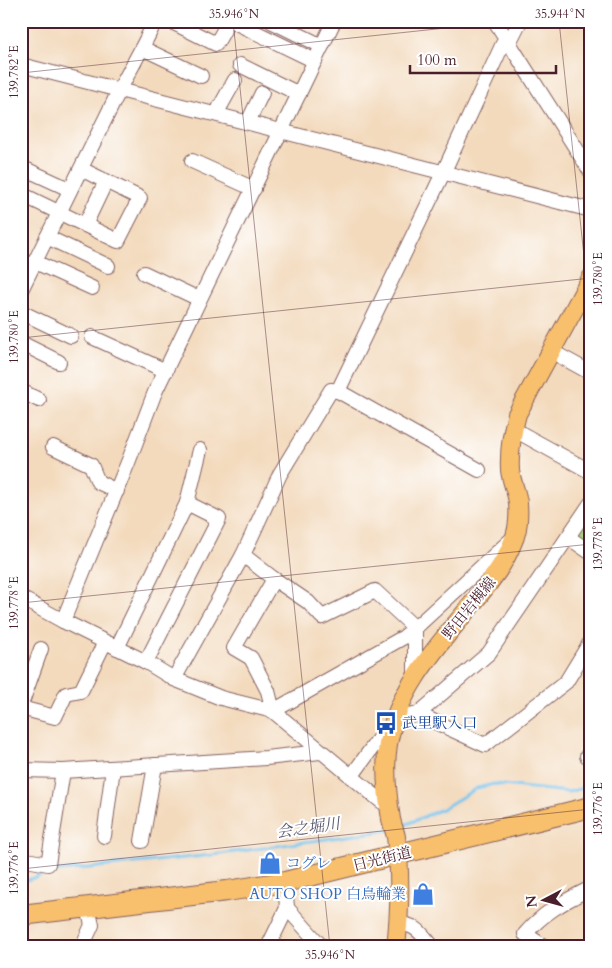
<svg xmlns="http://www.w3.org/2000/svg" width="612" height="968" viewBox="0 0 612 968" font-family="Cardo,'Noto Serif JP',serif">
	<style>
		.green { fill: #a6d380; stroke: #787956 }
		.lines { fill: none; stroke-linecap: round; stroke-linejoin: round }
		.stream { stroke: #72c2ed; stroke-width: 3 }
		.minor-casing { stroke: #85605e; stroke-width: 16 }
		.major-casing { stroke: #85605e; stroke-width: 20 }
		.highway-casing { stroke: #85605e; stroke-width: 22 }
		.minor { stroke: #fff; stroke-width: 14 }
		.major { stroke: #f8bf6c; stroke-width: 18 }
		.highway { stroke: #f8bf6c; stroke-width: 20 }
		.ticks { fill: none; stroke: #4a1f2b; stroke-width: 1; stroke-opacity: 0.45 }
		.labels { text-anchor: middle; dominant-baseline: central; stroke-width: 4; stroke-linejoin: round; paint-order: stroke }
		.street-label { font-size: 15px; fill: #4a1f2b; stroke: #fff }
		.transit-label { font-size: 15px; fill: #164399; stroke: #fff; text-anchor: start }
		.shop-label { font-size: 15px; fill: #366cbe; stroke: #fff; text-anchor: start }
		.water-label { font-size: 16px; font-style: italic; fill: #58586f; stroke: #fff }
		.neatline { fill: none; stroke: #4a1f2b; stroke-width: 2 }
		.ticks-label { font-size: 12px; text-anchor: middle; fill: #4a1f2b }
	</style>
	<rect width="100%" height="100%" fill="#fff"/>
	<filter id="ink" filterUnits="userSpaceOnUse"><feTurbulence type="fractalNoise" baseFrequency=".02" numOctaves="2"/><feDisplacementMap in="SourceGraphic" scale="10" xChannelSelector="R" yChannelSelector="G"/><feConvolveMatrix kernelMatrix="1 2 1 2 8 2 1 2 1" color-interpolation-filters="sRGB"/></filter>
	<filter id="wash" filterUnits="userSpaceOnUse"><feTurbulence type="fractalNoise" baseFrequency=".0096" numOctaves="4" result="noise"/><feDisplacementMap in="SourceGraphic" scale="20" xChannelSelector="R" yChannelSelector="G"/><feGaussianBlur stdDeviation="1.12" result="paint"/><feColorMatrix in="noise" values="0 0 0 0 0 0 0 0 0 0 0 0 0 0 0 0 0 1.4 0 .05"/><feComposite in="paint" operator="in"/></filter>
	<g filter="url(#wash)">
		<rect width="100%" height="100%" fill="#f3dabd"/>
		<polygon class="green" points="591,511 591,546 579,538 577,531"/>
		<g class="lines">
			<g class="stream">
				<polyline points="400,827 442,809 477,788 494,784 568,792 591,786"/>
				<polyline points="21,882 51,872 213,855 389,830"/>
			</g>
		</g>
	</g>
	<g filter="url(#ink)">
		<g class="lines">
			<defs>
				<g id="minor">
					<polyline points="170,21 216,44 224,30"/>
					<polyline points="232,21 315,61"/>
					<polyline points="271,21 322,46"/>
					<polyline points="495,21 591,172"/>
					<polyline points="509,43 520,21"/>
					<polyline points="142,48 201,76"/>
					<polyline points="21,65 591,210"/>
					<polyline points="240,65 299,94"/>
					<polyline points="216,114 235,80"/>
					<polyline points="248,122 262,93"/>
					<polyline points="192,161 254,189"/>
					<polyline points="21,167 69,189"/>
					<polyline points="21,194 118,241 140,198 81,169"/>
					<polyline points="85,225 106,181"/>
					<polyline points="47,237 108,266"/>
					<polyline points="35,262 92,288"/>
					<polyline points="144,273 199,299"/>
					<path d="M21 290C54 224 85 159 118 93 130 69 144 46 155 21"/>
					<polyline points="21,312 71,336"/>
					<polyline points="92,337 166,371"/>
					<polyline points="21,343 59,362"/>
					<polyline points="551,351 591,373"/>
					<polyline points="21,391 39,400"/>
					<polyline points="513,429 591,472"/>
					<polyline points="53,447 91,465 98,482 117,491"/>
					<polyline points="479,470 338,391 444,171 506,37"/>
					<polyline points="568,537 591,553"/>
					<polyline points="274,579 243,555 280,474 331,390 338,391"/>
					<polyline points="21,598 63,621 146,662 174,679 221,698 273,711 381,801 389,806"/>
					<polyline points="63,621 129,460 155,392 334,21"/>
					<polyline points="117,648 187,503 200,450"/>
					<polyline points="146,662 219,519 187,503"/>
					<polyline points="415,677 415,628 375,591 322,617 308,602 274,579 234,648 251,658 268,691 273,711 404,637 415,628 512,539"/>
					<polyline points="174,679 243,555"/>
					<polyline points="21,705 41,649"/>
					<polyline points="21,708 55,717 66,694 81,691 105,642"/>
					<polyline points="418,714 485,745 566,682 591,641"/>
					<polyline points="395,719 418,714 489,653 591,503"/>
					<polyline points="587,756 591,755"/>
					<polyline points="21,770 63,771 266,758 320,752"/>
					<polyline points="351,777 377,741 391,734"/>
					<polyline points="104,836 113,768"/>
					<polyline points="142,841 155,765"/>
					<polyline points="21,859 48,864 63,771"/>
					<polyline points="287,908 322,947"/>
					<path d="M398 924C417 924 421 934 433 947"/>
					<polyline points="82,947 92,925 88,908"/>
					<polyline points="268,947 287,908 285,882"/>
					<path d="M545 947 525 934C543 913 563 902 587 890H591"/>
				</g>
				<path id="major" d="M396 947C400 911 401 874 396 837 395 831 392 825 391 819 387 795 384 768 388 744 398 688 438 646 473 603 488 584 503 567 512 544 518 532 519 516 518 503 517 492 511 481 510 470 509 451 512 432 517 414L591 278"/>
				<polyline id="highway" points="21,915 227,891 285,882 591,807"/>
			</defs>
			<use href="#minor" class="minor-casing"/>
			<use href="#major" class="major-casing"/>
			<use href="#highway" class="highway-casing"/>
			<use href="#minor" class="minor"/>
			<use href="#major" class="major"/>
			<use href="#highway" class="highway"/>
		</g>
	</g>
	<path class="ticks" d="M233 21 330 947M559 21 591 322M21 73 512 21M21 338 591 278M21 603 591 544M21 869 591 809"/>
	<defs>
		<symbol id="bus-bare" viewBox="-9 -9 18 18"><path d="M-5-6H5V4H4V6H2V4H-2V6H-4V4H-5ZM-3.5-4V0h7V-4ZM-3.5 1.2v1.5H-2V1.2ZM2 1.2v1.5H3.5V1.2Z" fill="#1a4fb4" stroke="#fff" stroke-width="2.5" paint-order="stroke"/></symbol>
		<symbol id="shop-bare" viewBox="-9 -9 18 18"><path d="M-5-2.5h2.3a2.7 3.5 0 0 1 5.4 0H5L5.5 6h-11ZM-1.5-2.5h3a1.5 2.3 0 0 0-3 0Z" fill="#3f7fe0" stroke="#fff" stroke-width="2.5" paint-order="stroke"/></symbol>
	</defs>
	<g fill-rule="evenodd">
		<use href="#bus-bare" x="370" y="707" width="32" height="32"/>
		<use href="#shop-bare" x="254" y="847" width="32" height="32"/>
		<use href="#shop-bare" x="407" y="878" width="32" height="32"/>
	</g>
	<g class="labels">
		<g class="street-label">
			<text transform="translate(469 608) rotate(-51)">野田岩槻線</text>
			<text transform="translate(382 859) rotate(-14)">日光街道</text>
		</g>
		<g class="transit-label">
			<text x="402" y="723">武里駅入口</text>
		</g>
		<g class="shop-label">
			<text x="286" y="863">コグレ</text>
			<text x="406" y="894" text-anchor="end">AUTO SHOP 白鳥輪業</text>
		</g>
		<g class="water-label">
			<text transform="translate(308 828) rotate(-8)">会之堀川</text>
		</g>
	</g>
	<rect width="612" height="968" fill="none" stroke="#fff" stroke-width="55"/>
	<g transform="translate(544 900) rotate(264)" stroke="#ffffff" stroke-width="4" paint-order="stroke">
	<path d="M0-4L9 19L0 12L-9 19Z" fill="#4a1f2b"/>
	<text y="-8" font-size="14" font-weight="bold" text-anchor="middle" fill="#4a1f2b">N</text>
	</g>
	<path d="M410 65v8h146v-8" fill="none" stroke="#4a1f2b" stroke-width="2.5"/>
	<text x="417" y="65" font-size="15" fill="#4a1f2b" stroke="#ffffff" stroke-width="4" paint-order="stroke">100 m</text>
	<rect x="28" y="28" width="556" height="912" class="neatline"/>
	<g class="ticks-label">
		<text x="234" y="18">35.946°N</text>
		<text x="560" y="18">35.944°N</text>
		<text transform="translate(14 72) rotate(-90)" y="4">139.782°E</text>
		<text transform="translate(598 279) rotate(-90)" y="4">139.780°E</text>
		<text transform="translate(14 337) rotate(-90)" y="4">139.780°E</text>
		<text transform="translate(598 544) rotate(-90)" y="4">139.778°E</text>
		<text transform="translate(14 603) rotate(-90)" y="4">139.778°E</text>
		<text transform="translate(598 809) rotate(-90)" y="4">139.776°E</text>
		<text transform="translate(14 868) rotate(-90)" y="4">139.776°E</text>
		<text x="330" y="959">35.946°N</text>
	</g>
</svg>
